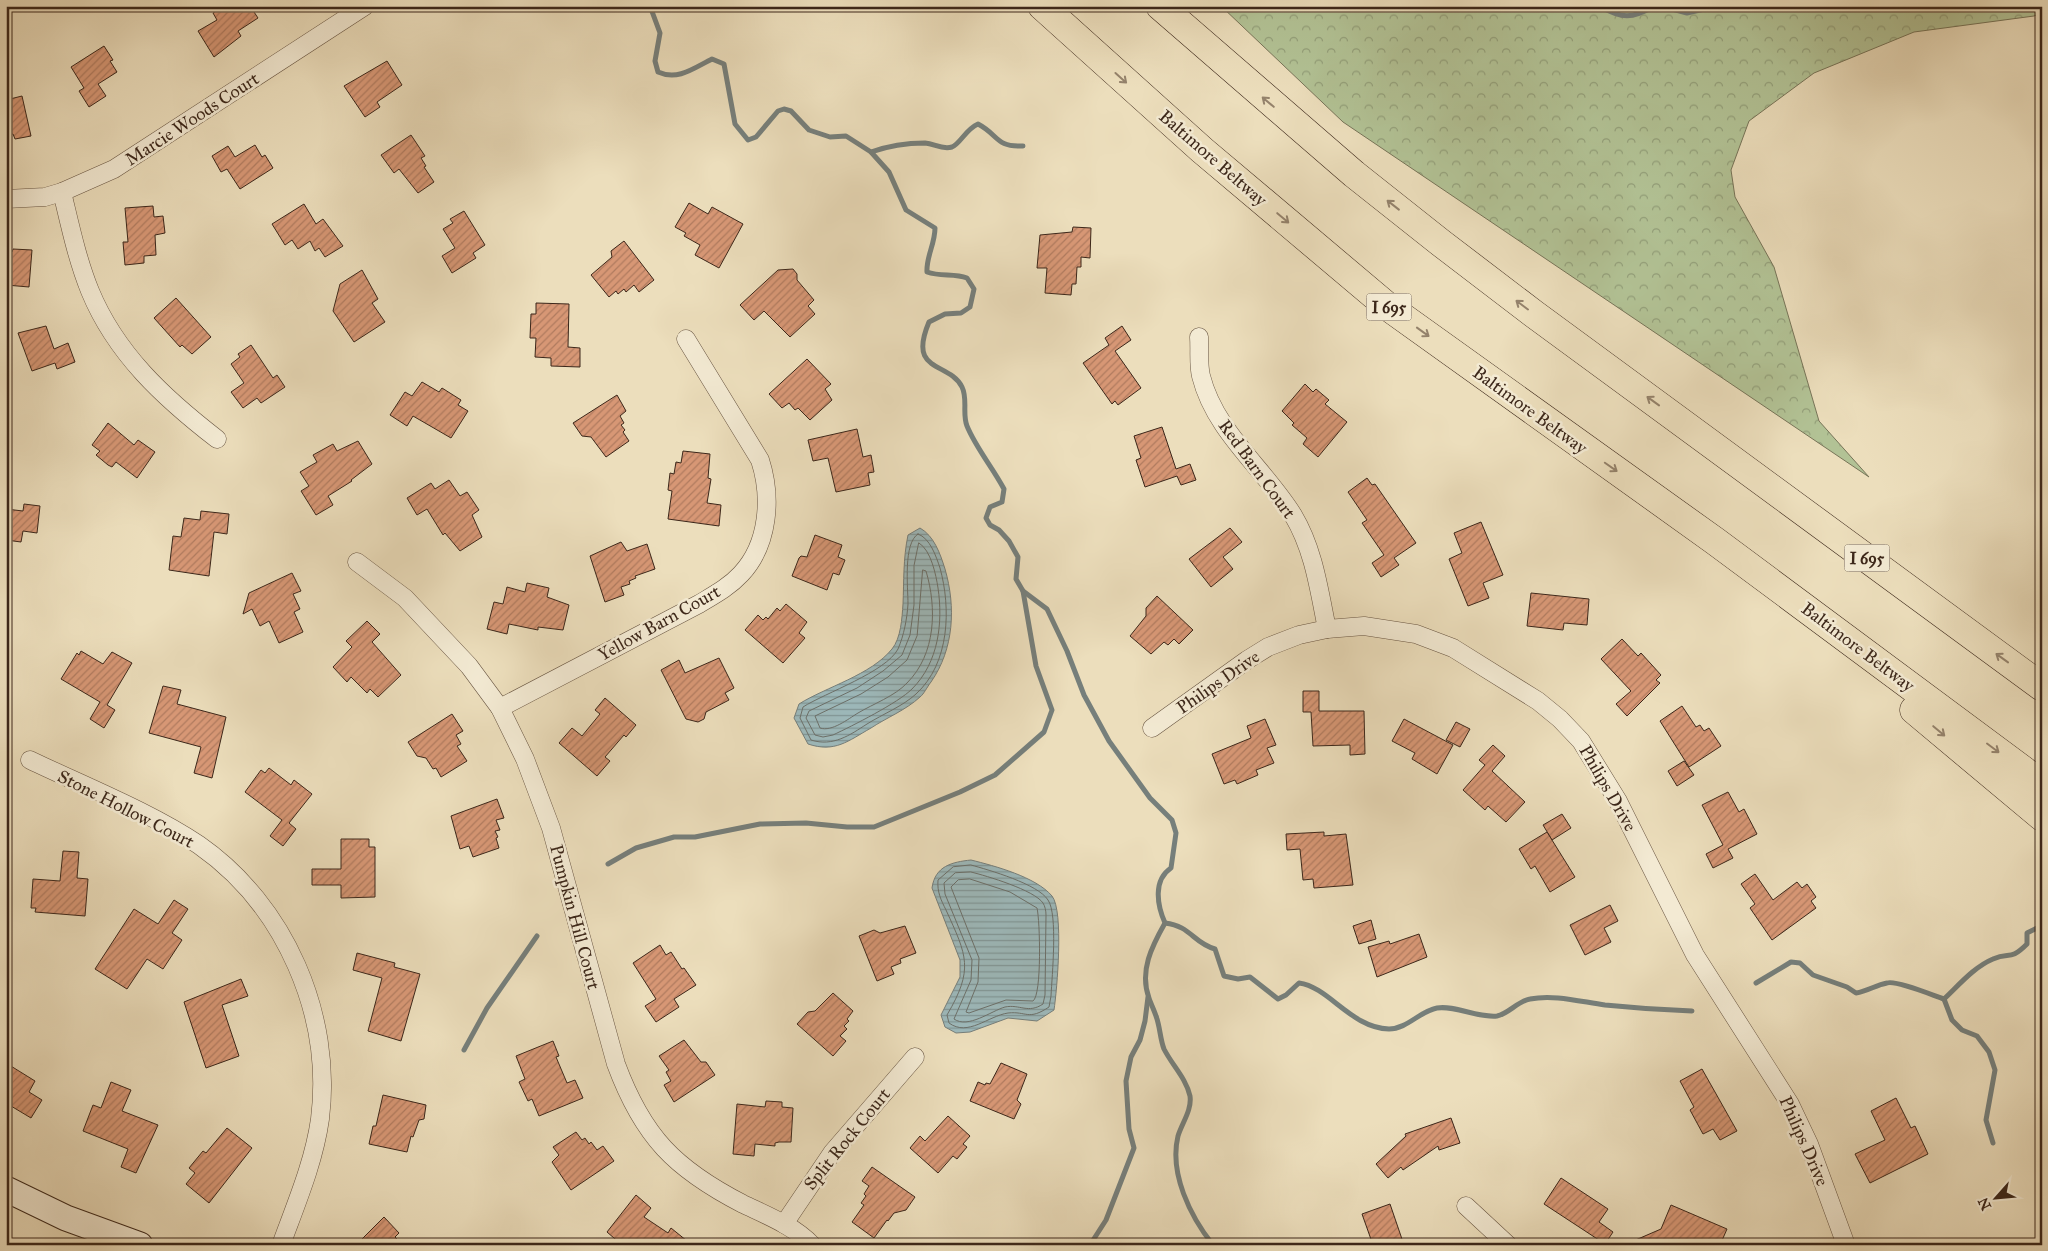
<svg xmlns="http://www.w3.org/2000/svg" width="2048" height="1251" viewBox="0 0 2048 1251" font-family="'IM FELL Great Primer',serif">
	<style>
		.forest { fill: url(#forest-crowns); stroke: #777458 }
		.water { fill: url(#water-rules); stroke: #767f7b }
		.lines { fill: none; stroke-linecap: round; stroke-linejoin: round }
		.shore { stroke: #6c706a; stroke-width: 1 }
		.stream { stroke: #767f7b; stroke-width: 5 }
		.building { fill: url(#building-hatch); stroke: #3c271a }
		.street-casing { stroke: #685542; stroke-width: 19 }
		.secondary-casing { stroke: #3c271a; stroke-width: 27 }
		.highway-casing { stroke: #3c271a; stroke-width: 29 }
		.street { stroke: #f3ead3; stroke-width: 18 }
		.secondary { stroke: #f3ead3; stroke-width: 25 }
		.highway { stroke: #ecdebc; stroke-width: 28 }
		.oneway { stroke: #94826b }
		.labels { text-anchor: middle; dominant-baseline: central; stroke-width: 5; stroke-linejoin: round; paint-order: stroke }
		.shield { fill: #f3ead3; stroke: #736252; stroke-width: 1 }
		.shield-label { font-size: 16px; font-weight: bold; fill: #3c271a }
		.street-label { font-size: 18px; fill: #3c271a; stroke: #f3ead3 }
	</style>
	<defs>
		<pattern id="forest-crowns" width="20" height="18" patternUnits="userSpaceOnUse" patternTransform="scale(1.25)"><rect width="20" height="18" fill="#b2c295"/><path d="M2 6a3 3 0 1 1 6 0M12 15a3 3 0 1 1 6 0" fill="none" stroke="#929e79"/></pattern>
		<pattern id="water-rules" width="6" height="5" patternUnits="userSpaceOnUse" patternTransform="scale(1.25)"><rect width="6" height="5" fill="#9db9bb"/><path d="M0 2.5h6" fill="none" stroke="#819697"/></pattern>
		<pattern id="building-hatch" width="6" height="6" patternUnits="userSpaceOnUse" patternTransform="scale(1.25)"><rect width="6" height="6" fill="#d79775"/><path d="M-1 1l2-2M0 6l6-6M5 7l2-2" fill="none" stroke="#b07b5f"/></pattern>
	</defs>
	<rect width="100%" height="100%" fill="#ecdebc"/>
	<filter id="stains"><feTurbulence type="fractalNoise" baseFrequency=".004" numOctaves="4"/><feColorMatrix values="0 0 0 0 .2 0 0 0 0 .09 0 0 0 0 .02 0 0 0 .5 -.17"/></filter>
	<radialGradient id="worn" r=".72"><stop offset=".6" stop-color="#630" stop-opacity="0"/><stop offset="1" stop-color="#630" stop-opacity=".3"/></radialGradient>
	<polygon class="forest" points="1221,6 2042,6 2042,13 2034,16 1914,32 1814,73 1749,121 1731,170 1735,197 1774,267 1819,421 1869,477 1343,122"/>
	<g class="water">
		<path d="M920 528C934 536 940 553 945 569 956 607 954 649 931 682 927 687 924 694 920 697 906 710 886 718 871 728 848 741 835 753 808 744L794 718 799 704C826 687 871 675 892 649 901 638 902 618 903 604 904 581 903 559 908 535Z"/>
		<path d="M971 860C995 866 1036 877 1052 896 1064 911 1057 990 1054 1010L1037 1021 1008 1018 970 1032 956 1033 945 1027 941 1015 960 977V960L932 888C935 866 952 862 971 860Z"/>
	</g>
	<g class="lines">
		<g class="shore">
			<path d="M918 534C930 538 936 556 940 568 951 608 950 663 916 694 903 706 883 714 867 724 850 735 833 747 811 740L800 718 803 707C825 693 886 672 898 649 904 635 907 619 908 604 908 587 903 543 918 534Z"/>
			<path d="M919 543C931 550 936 575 938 588 943 622 939 662 912 689 898 703 852 726 833 735L823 737 815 735 806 718 809 711 857 688 883 671 902 655 910 635 914 605V566Z"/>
			<path d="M923 570 926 571C937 608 936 654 907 683 895 696 873 704 858 713 848 719 832 732 820 728L815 716 861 694 888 677 907 660 917 636Z"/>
			<path d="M971 865C989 870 1038 884 1048 900 1058 914 1052 976 1051 996L1049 1007C1028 1021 1027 1011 1008 1013 988 1016 968 1037 949 1023L947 1015C974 969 967 956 946 910 941 900 937 892 938 880L953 867Z"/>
			<path d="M971 872C987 876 1034 890 1043 903 1045 906 1046 911 1046 915L1045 995 1043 1004C1028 1014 1020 1004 1005 1007 991 1011 968 1029 954 1019L971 980 972 960 945 894 944 883 955 873Z"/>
			<path d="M970 879 1010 892 1037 908C1040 920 1042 995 1033 1001L1006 1000 969 1013 966 1012 978 982 979 958 951 887 958 880Z"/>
		</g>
		<g class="stream">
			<polyline points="528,6 551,6"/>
			<path d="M650 6 660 33 655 61 658 72C678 81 694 68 712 59L724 64 735 124 748 140 756 137 778 111 784 109 791 111 809 130 830 137 846 136 871 152 889 172 906 210 935 228C935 244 926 257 927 272 941 277 954 273 967 278L974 289 970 307 961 313 945 314 929 322C907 374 949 361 962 387 968 399 962 414 967 426 976 448 993 468 1004 489L1002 502 990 507 986 518 990 525 999 530 1009 541 1018 557 1016 579 1023 591 1047 609 1067 651 1084 695 1109 741 1150 798 1172 820 1176 833 1171 868C1153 880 1157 905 1165 923 1152 946 1139 971 1149 998 1151 1004 1154 1010 1156 1016 1160 1026 1160 1039 1164 1049 1172 1065 1186 1078 1190 1096 1192 1110 1182 1123 1178 1136 1169 1173 1190 1216 1213 1245"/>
			<path d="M1598 6C1626 19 1628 19 1656 6"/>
			<polyline points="1661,6 1687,13 1717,6"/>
			<path d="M871 152C888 146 908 143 925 143 935 144 942 150 952 147 960 144 966 129 978 124 999 135 995 147 1023 146"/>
			<polyline points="608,864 636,848 674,837 695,837 760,824 806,823 847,827 874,827 960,792 995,775 1044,732 1052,710 1036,666 1023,591"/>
			<path d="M1165 923C1191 926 1193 943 1215 949L1224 976 1238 979 1250 977 1278 999 1286 995 1299 983C1329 987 1351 1028 1389 1029 1407 1029 1420 1011 1437 1008 1455 1005 1477 1018 1497 1016 1508 1014 1518 1001 1530 999 1554 994 1582 1002 1605 1005 1634 1008 1663 1010 1692 1011"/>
			<path d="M1756 983 1791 962 1800 963 1813 975 1847 987 1856 993C1868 991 1876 985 1887 983 1896 980 1932 995 1944 999"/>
			<polyline points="1944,999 1952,1020 1962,1030 1977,1036 1989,1052 1995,1070 1986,1120 1993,1143"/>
			<path d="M1944 999C1959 985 1974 967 1993 959 2010 951 2009 962 2027 944V933L2037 928"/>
			<polyline points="464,1050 487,1008 537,936"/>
			<polyline points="1090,1245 1106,1220 1134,1148 1129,1129 1126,1081 1131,1057 1140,1040 1145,1021 1148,997"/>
		</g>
	</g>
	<g class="building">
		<polygon points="224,6 250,6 258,18 238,31 241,36 214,57 198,31 217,20 213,13"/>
		<polygon points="104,46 113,60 110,61 117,72 98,84 106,96 89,107 79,91 84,88 71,67"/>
		<polygon points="387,61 402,85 377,102 380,107 365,117 344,86"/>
		<polygon points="22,96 31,136 15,139 13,134 6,135 6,100"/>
		<polygon points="411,135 425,156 421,158 426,166 424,167 434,182 418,193 399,169 394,173 381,155"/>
		<polygon points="255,145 262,157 265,155 273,168 240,189 227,169 221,172 212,156 228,146 235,157"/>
		<polygon points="689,203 708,214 712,207 743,224 719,268 695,255 700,245 684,236 686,233 675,227"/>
		<polygon points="304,204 316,224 323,219 343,246 325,257 319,248 315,251 310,241 298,249 292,240 285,245 272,224"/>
		<polygon points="153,206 154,217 163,216 165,233 155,235 156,255 144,256 144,263 125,265 123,242 128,242 125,208"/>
		<polygon points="464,211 485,245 473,253 476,258 452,273 442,256 455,248 443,229 453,223 450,219"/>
		<polygon points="1073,227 1091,228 1090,258 1081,257 1081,267 1077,267 1076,284 1072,284 1071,295 1045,293 1047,268 1037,268 1040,235 1072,232"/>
		<polygon points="624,241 654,280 639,292 634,285 626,292 624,289 618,294 616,291 609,297 591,275 612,257 611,251"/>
		<polygon points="13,249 32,250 29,287 6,285 6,252 12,252"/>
		<polygon points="793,269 797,274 797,280 814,300 808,306 815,314 790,337 764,311 754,320 740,305 778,270"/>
		<polygon points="362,270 378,299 372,303 385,322 354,342 333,311 340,284"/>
		<polygon points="176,298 211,337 192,354 182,345 180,347 154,318"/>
		<polygon points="536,303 569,304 568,347 580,348 580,367 551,366 551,358 535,357 536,338 530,338 531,314 536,314"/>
		<polygon points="46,326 54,349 68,343 75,362 57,369 55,363 32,371 18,333"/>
		<polygon points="1122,326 1131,340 1115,351 1141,388 1118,405 1115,401 1112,404 1083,363 1109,345 1105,338"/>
		<polygon points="251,345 273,378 277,375 285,387 261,403 257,398 243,408 231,392 244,383 231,364 240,357 238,354"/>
		<polygon points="807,359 831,384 825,389 832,400 810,420 798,408 795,410 789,403 782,408 769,394"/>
		<polygon points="422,382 439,392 442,388 461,400 458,405 468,411 451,438 413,416 407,426 390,415 405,392 412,396"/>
		<polygon points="1305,384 1313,392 1316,389 1329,400 1325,404 1347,422 1318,457 1303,444 1307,438 1292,425 1294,423 1282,411"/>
		<polygon points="617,395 626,411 620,416 624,423 621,425 625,430 623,432 629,441 606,457 591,437 582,436 573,423"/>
		<polygon points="108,423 134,445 138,440 155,452 137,478 116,462 112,467 108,465 96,455 100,451 92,445"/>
		<polygon points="1162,427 1176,469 1190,464 1196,480 1181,485 1177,476 1145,487 1136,460 1141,458 1134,436"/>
		<polygon points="857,429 863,457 871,455 874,472 868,473 870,485 836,492 828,458 813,461 808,440"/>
		<polygon points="358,441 372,464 351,480 352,481 328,496 333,505 316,515 301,491 309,486 300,472 317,462 313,455 333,444 337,451"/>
		<polygon points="683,451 710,454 708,478 711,479 707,503 721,505 719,526 668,519 672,491 668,490 670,473 674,474 676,462 681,463"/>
		<polygon points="1367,478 1372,485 1375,484 1416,543 1394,558 1399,565 1381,577 1372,563 1384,555 1362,523 1367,520 1348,492"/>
		<polygon points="449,480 460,496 467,492 479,510 472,515 482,537 460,551 445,533 443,535 427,509 417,515 407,498 431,483 435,489"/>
		<polygon points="24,504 40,506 37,533 23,531 21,542 6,540 6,509 23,511"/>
		<polygon points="201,511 229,514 227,534 214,532 209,576 169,570 173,536 181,537 184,518 200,520"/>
		<polygon points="1481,522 1503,575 1483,583 1489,598 1468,606 1449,559 1462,553 1454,533"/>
		<polygon points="1230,528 1242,542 1223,557 1233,569 1211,587 1189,559"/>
		<polygon points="815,535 842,545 838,557 845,560 839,575 833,573 827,590 792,576 799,558 801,556 807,557"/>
		<polygon points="621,542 627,551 647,544 655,569 635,576 636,578 629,581 630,584 621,587 624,595 605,602 590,556"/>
		<polygon points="292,573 301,591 293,594 300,609 294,612 303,632 279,643 269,621 260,626 252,609 243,614 249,593"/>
		<polygon points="527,583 549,588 547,597 569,605 563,630 538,627 538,630 509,624 507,634 487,629 494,602 503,604 507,587 525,592"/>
		<polygon points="1531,593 1589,599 1587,625 1564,623 1563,630 1527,626"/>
		<polygon points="1157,596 1193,630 1179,644 1174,639 1168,645 1164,642 1151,654 1130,636 1146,616 1146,608"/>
		<polygon points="786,604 807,622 799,633 805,638 783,663 745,630 758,615 763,620 766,617 768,619 777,608 780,611"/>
		<polygon points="367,621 380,634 372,642 401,675 378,697 370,689 367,693 351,677 347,682 333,667 352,647 346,641"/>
		<polygon points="1622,639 1638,656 1641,653 1661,675 1656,680 1660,683 1627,716 1616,704 1631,691 1601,659"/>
		<polygon points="81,651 103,664 112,652 132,663 107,705 115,710 104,728 90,719 100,702 61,679 77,653 79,655"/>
		<polygon points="719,658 734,688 725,693 729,700 706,712 704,719 698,722 686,719 661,670 679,660 685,673"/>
		<polygon points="163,686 181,690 177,704 226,717 212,778 194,773 201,747 149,733"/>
		<polygon points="1303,691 1319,691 1319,711 1364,711 1365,754 1350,755 1350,745 1313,746 1311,712 1303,712"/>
		<polygon points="605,698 636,725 626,737 624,735 605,757 610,761 597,776 559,743 572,728 582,736 600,714 595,710"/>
		<polygon points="1682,706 1696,727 1700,725 1704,731 1709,728 1721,746 1689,767 1660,721"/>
		<polygon points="452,714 463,731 456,735 461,744 457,746 467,761 441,777 436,768 433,769 426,758 417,756 408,742"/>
		<polygon points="1265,719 1276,745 1267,748 1274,763 1256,770 1258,775 1237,784 1235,780 1224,784 1212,754 1251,738 1247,726"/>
		<polygon points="1404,719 1453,745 1437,774 1412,759 1415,753 1392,741"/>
		<polygon points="1456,722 1470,729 1460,747 1446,740"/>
		<polygon points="1493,745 1505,756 1492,771 1525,802 1506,822 1488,806 1485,810 1463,790 1485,765 1479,760"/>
		<polygon points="1684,761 1694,775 1677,786 1668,771"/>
		<polygon points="269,768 291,785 294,780 312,794 289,823 296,829 283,846 270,836 282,820 245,792 261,770 265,773"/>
		<polygon points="1728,792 1739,812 1744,809 1757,834 1728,849 1733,858 1713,868 1706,854 1723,845 1702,805"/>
		<polygon points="497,799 504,818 496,820 500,830 495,831 498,837 496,838 499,848 473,857 469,846 460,849 451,816"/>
		<polygon points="1562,814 1571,828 1552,840 1543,825"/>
		<polygon points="1324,832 1324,836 1346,834 1353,885 1314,888 1313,879 1303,880 1300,849 1287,850 1286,834"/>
		<polygon points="1547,832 1575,877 1550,892 1535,866 1531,869 1519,849"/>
		<polygon points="341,839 369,839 369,847 375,847 375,897 341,898 341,885 312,885 312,869 341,869"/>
		<polygon points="63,851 79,852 77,878 88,879 85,916 35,912 36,908 31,908 33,879 60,881"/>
		<polygon points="1755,874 1773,900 1797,882 1802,888 1807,884 1816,897 1811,901 1816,908 1772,940 1750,908 1755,904 1741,884"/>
		<polygon points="174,900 188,909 172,933 182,940 163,969 147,959 127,989 95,969 134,909 158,924"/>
		<polygon points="1610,905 1618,921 1604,928 1611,942 1585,955 1570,925"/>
		<polygon points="1371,920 1376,939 1359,944 1353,926"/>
		<polygon points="905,926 916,953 900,959 901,963 891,967 894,974 877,981 859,936 874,930 880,933"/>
		<polygon points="1419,934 1427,957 1377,977 1368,947 1389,941 1390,944"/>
		<polygon points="660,945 666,955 671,952 682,969 684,968 696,985 674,999 679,1007 656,1022 645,1006 656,999 633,963"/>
		<polygon points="357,953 395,963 394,967 420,974 401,1041 368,1031 382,978 353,970"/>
		<polygon points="241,979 248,996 222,1005 239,1056 206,1068 184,1002"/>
		<polygon points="833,993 853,1011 847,1019 849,1021 844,1026 847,1029 840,1036 846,1041 833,1056 797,1024 808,1012 815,1011"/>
		<polygon points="684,1040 701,1062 706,1062 715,1075 674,1102 664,1085 671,1081 666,1072 669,1070 659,1056"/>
		<polygon points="553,1041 559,1056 556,1057 567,1083 575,1080 583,1098 539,1116 532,1099 528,1101 519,1082 525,1079 516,1056"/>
		<polygon points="6,1063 35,1081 29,1092 42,1100 31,1118 6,1103"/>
		<polygon points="1001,1063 1027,1074 1017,1100 1021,1104 1014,1119 970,1101 978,1082 985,1085 986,1083 990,1084"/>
		<polygon points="1702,1069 1737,1131 1720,1140 1713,1129 1703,1134 1690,1110 1694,1107 1680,1081"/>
		<polygon points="111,1082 131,1090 122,1111 158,1125 136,1173 121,1167 128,1149 83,1131 93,1105 101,1108"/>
		<polygon points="383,1095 426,1105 424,1119 419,1120 413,1137 411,1136 407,1152 369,1144 373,1126 376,1126"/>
		<polygon points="1896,1098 1911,1128 1915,1126 1928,1154 1870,1183 1855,1154 1885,1140 1871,1111"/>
		<polygon points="766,1101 782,1102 782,1107 793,1108 791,1142 779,1142 775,1143 775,1146 755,1144 754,1156 733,1154 737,1104 765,1107"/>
		<polygon points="948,1116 970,1136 963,1144 967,1147 957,1159 953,1156 938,1173 910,1148 920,1136 925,1141"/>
		<polygon points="1451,1118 1460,1143 1439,1150 1438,1146 1403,1170 1401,1167 1388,1178 1376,1164 1406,1136 1405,1134"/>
		<polygon points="227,1128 252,1148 209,1203 186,1184 195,1173 189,1168 203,1151 206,1153"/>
		<polygon points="576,1132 582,1140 585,1138 589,1144 591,1142 597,1150 603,1146 614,1161 571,1190 552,1162 559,1155 553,1147"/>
		<polygon points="872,1167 915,1197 906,1210 894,1213 888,1221 887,1220 874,1238 852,1222 864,1205 861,1203 866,1196 864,1194 869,1186 862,1181"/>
		<polygon points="1561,1178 1608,1209 1599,1222 1613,1232 1605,1244 1544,1204"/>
		<polygon points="636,1195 651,1208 644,1217 668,1233 671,1228 692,1245 622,1245 607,1232"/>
		<polygon points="1390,1204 1404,1245 1373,1245 1362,1214"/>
		<polygon points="1671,1205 1727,1229 1720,1245 1624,1245 1661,1229"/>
		<polygon points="384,1217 399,1233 395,1237 403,1245 356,1245"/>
	</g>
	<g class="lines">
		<defs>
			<g id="street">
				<path d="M62 192C70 225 77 259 90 291 116 354 164 398 217 439"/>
				<polyline points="6,199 45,197 62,192 114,169 365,6"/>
				<path d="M1199 337C1200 350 1198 364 1201 376 1215 432 1264 468 1293 515 1314 550 1319 590 1327 629"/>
				<path d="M357 562 405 598 469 666 500 708 525 759 551 828 616 1064C643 1137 675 1169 743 1204 766 1215 794 1226 812 1245"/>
				<path d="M500 708 699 604C714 595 729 587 741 574 769 544 772 497 760 460L686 339"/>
				<polyline points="1152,728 1247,660 1268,647 1299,635 1327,629 1364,626 1416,634 1453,648 1538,701 1560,719 1581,741 1618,801 1695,955 1790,1104 1809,1144 1846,1245"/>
				<path d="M30 760C84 786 150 812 199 845 285 905 333 1015 320 1119 314 1162 296 1204 281 1245"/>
				<polyline points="1466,1206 1508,1245"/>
				<polyline points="784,1224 832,1153 915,1057"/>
			</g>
			<polyline id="secondary" points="6,1189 66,1218 140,1245"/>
			<g id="highway">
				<polyline points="1042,6 1202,150 1387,306 1715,541 2042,784"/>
				<polyline points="1160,6 1354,174 1441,243 1534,314 2042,687"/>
				<polyline points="1914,710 2042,817"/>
			</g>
		</defs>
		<use href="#street" class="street-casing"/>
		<use href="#secondary" class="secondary-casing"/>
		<use href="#highway" class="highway-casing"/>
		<use href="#street" class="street"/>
		<use href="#secondary" class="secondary"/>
		<use href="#highway" class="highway"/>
	</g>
	<defs><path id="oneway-shaft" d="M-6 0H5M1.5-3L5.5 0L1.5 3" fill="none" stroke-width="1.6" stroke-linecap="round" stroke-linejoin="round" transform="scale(1.25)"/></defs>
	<g class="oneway">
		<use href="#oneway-shaft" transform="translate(1121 78) rotate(42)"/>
		<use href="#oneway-shaft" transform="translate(1268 102) rotate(-140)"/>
		<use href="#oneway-shaft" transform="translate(1393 205) rotate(-142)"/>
		<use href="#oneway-shaft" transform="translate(1283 218) rotate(40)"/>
		<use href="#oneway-shaft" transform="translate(1522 305) rotate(-143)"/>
		<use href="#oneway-shaft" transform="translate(1423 332) rotate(36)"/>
		<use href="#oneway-shaft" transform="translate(1653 401) rotate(-144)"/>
		<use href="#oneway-shaft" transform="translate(1611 467) rotate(35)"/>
		<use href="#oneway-shaft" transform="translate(2002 658) rotate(-144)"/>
		<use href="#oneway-shaft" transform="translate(1939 731) rotate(40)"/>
		<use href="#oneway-shaft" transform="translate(1993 748) rotate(37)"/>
	</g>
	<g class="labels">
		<g class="shield">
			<rect x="1366.5" y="293.5" width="45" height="27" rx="4"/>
			<rect x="1844.5" y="544.5" width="45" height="27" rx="4"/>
		</g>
		<g class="shield-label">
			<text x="1389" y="307">I 695</text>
			<text x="1867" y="558">I 695</text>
		</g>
		<g class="street-label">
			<text transform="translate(192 119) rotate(-33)">Marcie Woods Court</text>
			<text transform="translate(1213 158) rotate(41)">Baltimore Beltway</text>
			<text transform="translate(1530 410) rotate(36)">Baltimore Beltway</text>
			<text transform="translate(1257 469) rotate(54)">Red Barn Court</text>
			<text transform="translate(659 623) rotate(-29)">Yellow Barn Court</text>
			<text transform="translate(1858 647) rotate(37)">Baltimore Beltway</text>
			<text transform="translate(1218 682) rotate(-35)">Philips Drive</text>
			<text transform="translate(1608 788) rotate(60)">Philips Drive</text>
			<text transform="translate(126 809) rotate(27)">Stone Hollow Court</text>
			<text transform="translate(575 917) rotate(75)">Pumpkin Hill Court</text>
			<text transform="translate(847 1139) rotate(-51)">Split Rock Court</text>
			<text transform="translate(1804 1141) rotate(66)">Philips Drive</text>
		</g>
	</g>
	<rect width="2048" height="1251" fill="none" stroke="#ecdebc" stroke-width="25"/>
	<rect x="8" y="8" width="2033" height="1236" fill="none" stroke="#3c271a" stroke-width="2.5"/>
	<rect x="12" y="12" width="2023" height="1226" fill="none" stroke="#3c271a"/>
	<g transform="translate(1996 1198) rotate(243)" stroke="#f3ead3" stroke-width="4" paint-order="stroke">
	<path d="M0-4L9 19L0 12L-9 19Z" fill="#3c271a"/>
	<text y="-8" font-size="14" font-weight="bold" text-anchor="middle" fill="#3c271a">N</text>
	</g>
	<rect width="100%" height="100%" filter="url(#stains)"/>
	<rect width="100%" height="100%" fill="url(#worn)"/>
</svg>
